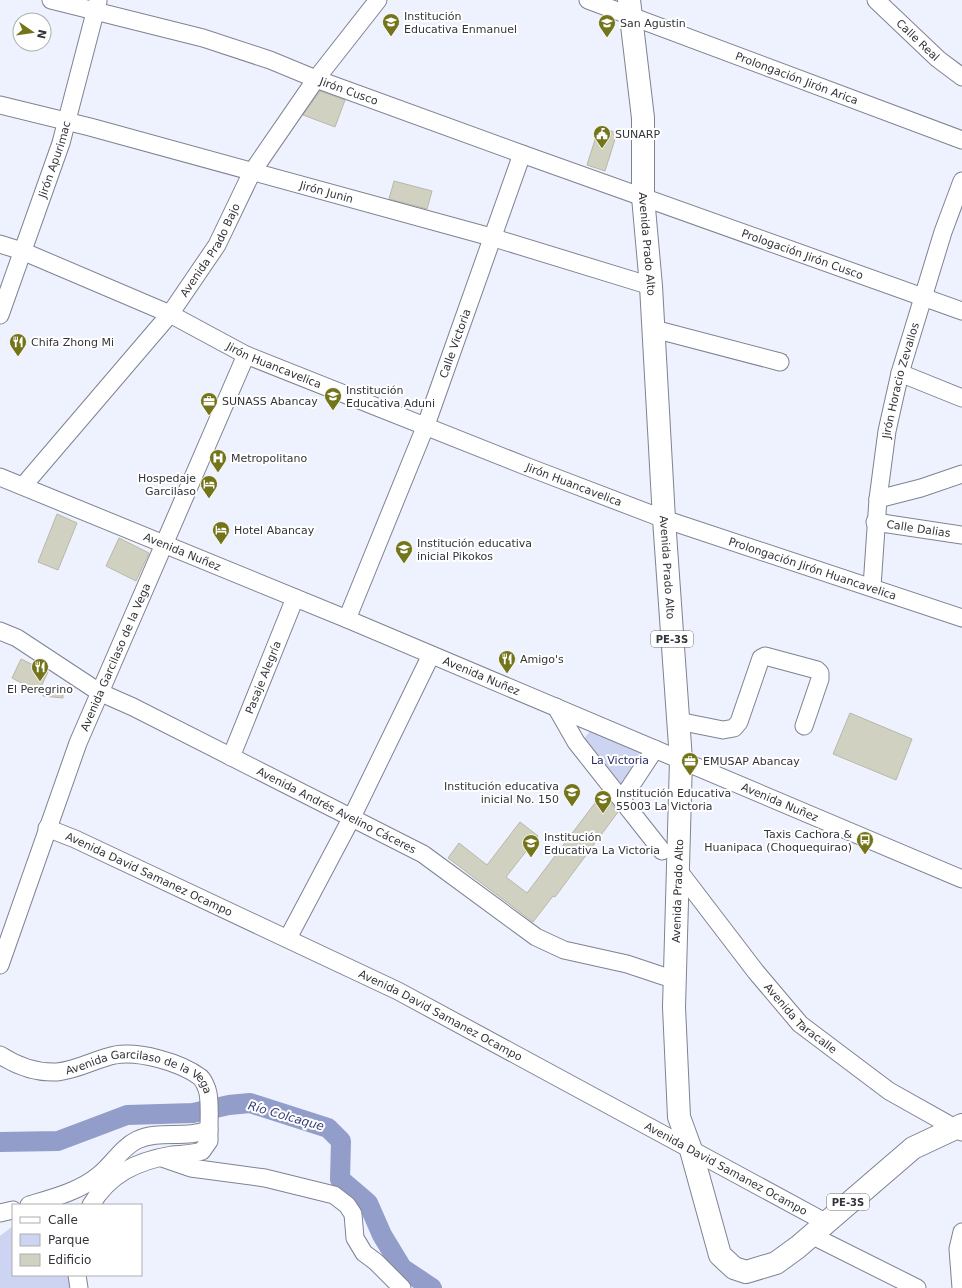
<svg xmlns="http://www.w3.org/2000/svg" width="962" height="1288" viewBox="0 0 962 1288" font-family="'DejaVu Sans',sans-serif">
	<style>
		.green { fill: #cdd4f1 }
		.lines { fill: none; stroke-linecap: round; stroke-linejoin: round }
		.river { stroke: #939dca; stroke-width: 20 }
		.building { fill: #d0d1c1; stroke: #b8b9a9 }
		.minor-casing { stroke: #7f8391; stroke-width: 19 }
		.highway-casing { stroke: #7f8391; stroke-width: 24 }
		.minor { stroke: #fff; stroke-width: 17 }
		.highway { stroke: #fff; stroke-width: 22 }
		.labels { text-anchor: middle; dominant-baseline: central; stroke-width: 4; stroke-linejoin: round; paint-order: stroke }
		.shield { fill: #fff; stroke: #707175; stroke-width: 1 }
		.shield-label { font-size: 10px; font-weight: bold; fill: #33343a }
		.poi-label { font-size: 11px; fill: #33343a; stroke: #fff; text-anchor: start }
		.street-label { font-size: 11px; fill: #33343a; stroke: #fff }
		.park-label { font-size: 11px; fill: #282e65; stroke: #fff }
		.water-label { font-size: 12px; font-style: italic; fill: #363d77; stroke: #fff }
	</style>
	<rect width="100%" height="100%" fill="#eef1fe"/>
	<g class="green">
		<polygon points="591,730 649,749 621,792 582,741"/>
		<polygon points="13,1226 13,1275 70,1275 72,1288 0,1288 0,1236"/>
	</g>
	<g class="lines">
		<polyline class="river" points="0,1142 58,1141 127,1115 193,1113 229,1105 250,1103 328,1128 341,1141 340,1179 368,1203 382,1235 402,1268 432,1288"/>
	</g>
	<g class="building">
		<polygon points="320,91 345,100 335,127 303,115"/>
		<polygon points="599,127 617,133 605,171 587,165"/>
		<polygon points="394,181 432,191 427,209 389,199"/>
		<polygon points="57,514 77,523 58,570 38,562"/>
		<polygon points="119,538 149,553 136,581 106,566"/>
		<polygon points="21,659 48,672 40,689 63,686 63,698 43,696 43,694 12,678"/>
		<polygon points="850,713 912,739 896,780 833,754"/>
		<polygon points="601,795 610,802 618,812 555,897 553,896 533,922 448,858 459,843 487,865 520,822 538,836 506,877 527,893"/>
	</g>
	<g class="lines">
		<defs>
			<g id="minor">
				<path id="s1" d="M51 0 203 38 270 60 316 79 522 154 962 311"/>
				<path id="s2" d="M588 0 962 140"/>
				<path id="s3" d="M876 0 938 59 962 77"/>
				<path id="s4" d="M0 105 90 127 491 237 651 286"/>
				<path id="s5" d="M0 244 22 251 170 314 246 355 528 467 664 519 962 618"/>
				<path id="s6" d="M0 315 61 143 98 1"/>
				<polyline points="654,329 780,362"/>
				<polyline points="900,373 962,398"/>
				<path id="s7" d="M0 477 347 619 962 879"/>
				<path id="s8" d="M23 486 170 314 217 245 252 172 316 79 378 0"/>
				<polyline points="878,499 921,488 962,474"/>
				<path id="s9" d="M875 522 962 535"/>
				<path id="s10" d="M872 587 878 499 887 431 900 373 943 232 962 181"/>
				<path id="s11" d="M347 619 426 425 522 154"/>
				<path id="s12" d="M0 631 17 638 99 692 133 707 423 854 536 937 564 950 627 964 675 980"/>
				<polyline points="556,707 576,742 662,851"/>
				<polyline points="678,721 723,730 734,728 739,722 761,658 765,656 817,670 820,673 820,679 804,726"/>
				<path id="s13" d="M231 757 295 598"/>
				<polyline points="622,799 655,749"/>
				<path id="s14" d="M47 828 75 839 398 991 825 1222"/>
				<path id="s15" d="M678 870 756 972 800 1024 889 1091 962 1132"/>
				<polyline points="288,938 351,819 431,655"/>
				<path id="s16" d="M0 965 78 743 246 355"/>
				<path id="s17" d="M0 1055C17 1066 36 1073 57 1072 78 1070 95 1059 115 1055 139 1051 180 1062 200 1077 203 1079 207 1088 208 1093 210 1104 209 1117 209 1129 187 1140 160 1129 137 1140 122 1147 112 1165 99 1175 80 1191 53 1198 29 1205"/>
				<polyline points="162,1158 191,1168 265,1178 334,1195 347,1205 353,1214 355,1238 364,1253 376,1262 402,1288"/>
				<path d="M91 1205C109 1174 137 1161 172 1155 182 1154 192 1154 202 1151L209 1141V1129"/>
				<polyline points="0,1213 13,1210"/>
				<polyline points="811,1235 917,1288"/>
				<polyline points="77,1275 79,1288"/>
				<polyline points="961,1288 958,1249 962,1232"/>
			</g>
			<g id="highway">
				<path id="s18" d="M629 0 643 118V197L651 286 664 519 681 760 674 1007 679 1117 691 1150 720 1255 734 1268 746 1272 776 1263 798 1247 913 1148 962 1125"/>
			</g>
		</defs>
		<use href="#minor" class="minor-casing"/>
		<use href="#highway" class="highway-casing"/>
		<use href="#minor" class="minor"/>
		<use href="#highway" class="highway"/>
	</g>
	<defs>
		<symbol id="school-pin" viewBox="-11 -11 22 30"><path d="M0 17L-7.5 6A9.5 9.5 0 1 1 7.5 6Z" fill="#74751a" stroke="#fff"/><path d="M0-5L7-2L0 1L-7-2ZM-4 1L0 2.5L4 1V4Q0 6-4 4Z" fill="#fff"/></symbol>
		<symbol id="civic-pin" viewBox="-11 -11 22 30"><path d="M0 17L-7.5 6A9.5 9.5 0 1 1 7.5 6Z" fill="#74751a" stroke="#fff"/><path d="M-.6-6.5H3V-4.5H.6V-3L4-1V1h2V6H-6V1h2V-1L-.6-3ZM-1.2 2.5V6h2.4V2.5Z" fill="#fff"/></symbol>
		<symbol id="restaurant-pin" viewBox="-11 -11 22 30"><path d="M0 17L-7.5 6A9.5 9.5 0 1 1 7.5 6Z" fill="#74751a" stroke="#fff"/><path d="M-5-6h1v4h1v-4h1v4h1v-4h1v5L-1.5 .5V6h-2V.5L-5-1ZM5-6V6H3V1.5H1.5Q1.5-4 5-6Z" fill="#fff"/></symbol>
		<symbol id="office-pin" viewBox="-11 -11 22 30"><path d="M0 17L-7.5 6A9.5 9.5 0 1 1 7.5 6Z" fill="#74751a" stroke="#fff"/><path d="M-6-3h4V-5.5h4V-3h4V5H-6ZM-1-4.5V-3h2v-1.5ZM-6 0V1H6V0Z" fill="#fff"/></symbol>
		<symbol id="hospital-pin" viewBox="-11 -11 22 30"><path d="M0 17L-7.5 6A9.5 9.5 0 1 1 7.5 6Z" fill="#74751a" stroke="#fff"/><path d="M-5-5h3v3.5h4V-5h3V5h-3V1.5h-4V5h-3Z" fill="#fff"/></symbol>
		<symbol id="hotel-pin" viewBox="-11 -11 22 30"><path d="M0 17L-7.5 6A9.5 9.5 0 1 1 7.5 6Z" fill="#74751a" stroke="#fff"/><path d="M-6-4.5h1.5V1H6V5H4.5V3h-9V5H-6ZM-4 0a1.8 1.8 0 1 1 3.6 0ZM.5 0V-2.5h3Q6-2.5 6 0Z" fill="#fff"/></symbol>
		<symbol id="bus-pin" viewBox="-11 -11 22 30"><path d="M0 17L-7.5 6A9.5 9.5 0 1 1 7.5 6Z" fill="#74751a" stroke="#fff"/><path d="M-5-6H5V4H4V6H2V4H-2V6H-4V4H-5ZM-3.5-4V0h7V-4ZM-3.5 1.2v1.5H-2V1.2ZM2 1.2v1.5H3.5V1.2Z" fill="#fff"/></symbol>
	</defs>
	<g fill-rule="evenodd">
		<use href="#school-pin" x="381" y="12" width="20" height="27"/>
		<use href="#school-pin" x="597" y="13" width="20" height="27"/>
		<use href="#civic-pin" x="592" y="124" width="20" height="27"/>
		<use href="#restaurant-pin" x="8" y="332" width="20" height="27"/>
		<use href="#school-pin" x="323" y="386" width="20" height="27"/>
		<use href="#office-pin" x="199" y="391" width="20" height="27"/>
		<use href="#hospital-pin" x="208" y="448" width="20" height="27"/>
		<use href="#hotel-pin" x="199" y="474" width="20" height="27"/>
		<use href="#hotel-pin" x="211" y="520" width="20" height="27"/>
		<use href="#school-pin" x="394" y="539" width="20" height="27"/>
		<use href="#restaurant-pin" x="497" y="649" width="20" height="27"/>
		<use href="#restaurant-pin" x="30" y="657" width="20" height="27"/>
		<use href="#office-pin" x="680" y="751" width="20" height="27"/>
		<use href="#school-pin" x="562" y="782" width="20" height="27"/>
		<use href="#school-pin" x="593" y="789" width="20" height="27"/>
		<use href="#bus-pin" x="855" y="830" width="20" height="27"/>
		<use href="#school-pin" x="521" y="833" width="20" height="27"/>
	</g>
	<g class="labels">
		<g class="shield">
			<rect x="651" y="631" width="42" height="16" rx="3"/>
			<rect x="827" y="1194" width="42" height="16" rx="3"/>
		</g>
		<g class="shield-label">
			<text x="672" y="639">PE-3S</text>
			<text x="848" y="1202">PE-3S</text>
		</g>
		<g class="poi-label">
			<text x="404" y="16">Institución<tspan x="404" dy="13">Educativa Enmanuel</tspan></text>
			<text x="620" y="23">San Agustin</text>
			<text x="615" y="134">SUNARP</text>
			<text x="31" y="342">Chifa Zhong Mi</text>
			<text x="346" y="390">Institución<tspan x="346" dy="13">Educativa Aduni</tspan></text>
			<text x="222" y="401">SUNASS Abancay</text>
			<text x="231" y="458">Metropolitano</text>
			<text x="196" y="478" text-anchor="end">Hospedaje<tspan x="196" dy="13">Garcilaso</tspan></text>
			<text x="234" y="530">Hotel Abancay</text>
			<text x="417" y="543">Institución educativa<tspan x="417" dy="13">inicial Pikokos</tspan></text>
			<text x="520" y="659">Amigo's</text>
			<text x="40" y="689" text-anchor="middle">El Peregrino</text>
			<text x="703" y="761">EMUSAP Abancay</text>
			<text x="559" y="786" text-anchor="end">Institución educativa<tspan x="559" dy="13">inicial No. 150</tspan></text>
			<text x="616" y="793">Institución Educativa<tspan x="616" dy="13">55003 La Victoria</tspan></text>
			<text x="852" y="834" text-anchor="end">Taxis Cachora &amp;<tspan x="852" dy="13">Huanipaca (Choquequirao)</tspan></text>
			<text x="544" y="837">Institución<tspan x="544" dy="13">Educativa La Victoria</tspan></text>
		</g>
		<g class="street-label">
			<text stroke="none"><textPath href="#s3" startOffset="58">Calle Real</textPath></text>
			<text stroke="none"><textPath href="#s2" startOffset="223">Prolongación Jirón Arica</textPath></text>
			<text stroke="none"><textPath href="#s1" startOffset="312">Jirón Cusco</textPath></text>
			<text stroke="none"><textPath href="#s6" startOffset="165">Jirón Apurimac</textPath></text>
			<text stroke="none"><textPath href="#s4" startOffset="338">Jirón Junin</textPath></text>
			<text stroke="none"><textPath href="#s18" startOffset="245">Avenida Prado Alto</textPath></text>
			<text stroke="none"><textPath href="#s8" startOffset="302">Avenida Prado Bajo</textPath></text>
			<text stroke="none"><textPath href="#s1" startOffset="794">Prologación Jirón Cusco</textPath></text>
			<text stroke="none"><textPath href="#s11" startOffset="296">Calle Victoria</textPath></text>
			<text stroke="none"><textPath href="#s5" startOffset="300">Jirón Huancavelica</textPath></text>
			<text stroke="none"><textPath href="#s10" startOffset="209">Jirón Horacio Zevallos</textPath></text>
			<text stroke="none"><textPath href="#s5" startOffset="623">Jirón Huancavelica</textPath></text>
			<text stroke="none"><textPath href="#s9" startOffset="44">Calle Dalias</textPath></text>
			<text stroke="none"><textPath href="#s7" startOffset="197">Avenida Nuñez</textPath></text>
			<text stroke="none"><textPath href="#s18" startOffset="569">Avenida Prado Alto</textPath></text>
			<text stroke="none"><textPath href="#s5" startOffset="876">Prolongación Jirón Huancavelica</textPath></text>
			<text stroke="none"><textPath href="#s16" startOffset="329">Avenida Garcilaso de la Vega</textPath></text>
			<text stroke="none"><textPath href="#s7" startOffset="521">Avenida Nuñez</textPath></text>
			<text stroke="none"><textPath href="#s13" startOffset="86">Pasaje Alegría</textPath></text>
			<text stroke="none"><textPath href="#s7" startOffset="845">Avenida Nuñez</textPath></text>
			<text stroke="none"><textPath href="#s12" startOffset="382">Avenida Andrés Avelino Cáceres</textPath></text>
			<text stroke="none"><textPath href="#s14" startOffset="112">Avenida David Samanez Ocampo</textPath></text>
			<text transform="translate(678 891) rotate(-88)">Avenida Prado Alto</text>
			<text stroke="none"><textPath href="#s14" startOffset="436">Avenida David Samanez Ocampo</textPath></text>
			<text stroke="none"><textPath href="#s15" startOffset="193">Avenida Taracalle</textPath></text>
			<text stroke="none"><textPath href="#s17" startOffset="149">Avenida Garcilaso de la Vega</textPath></text>
			<text stroke="none"><textPath href="#s14" startOffset="760">Avenida David Samanez Ocampo</textPath></text>
		</g>
		<g class="park-label">
			<text x="620" y="760">La Victoria</text>
		</g>
		<g class="water-label">
			<text transform="translate(286 1116) rotate(16)">Río Colcaque</text>
		</g>
	</g>
	<rect x="12" y="1204" width="130" height="72" fill="#ffffff" stroke="#adaeb0"/>
	<rect x="20" y="1217" width="20" height="6" fill="#ffffff" stroke="#adaeb0"/>
	<text x="48" y="1224" font-size="12" fill="#33343a">Calle</text>
	<rect x="20" y="1234" width="20" height="12" fill="#cdd4f1" stroke="#adaeb0"/>
	<text x="48" y="1244" font-size="12" fill="#33343a">Parque</text>
	<rect x="20" y="1254" width="20" height="12" fill="#d0d1c1" stroke="#adaeb0"/>
	<text x="48" y="1264" font-size="12" fill="#33343a">Edificio</text>
	<g transform="translate(32 32) rotate(103)"><circle r="19" fill="#ffffff" stroke="#adaeb0"/>
	<path d="M0-3L7 15L0 10L-7 15Z" fill="#74751a"/>
	<text y="-6" font-size="11" font-weight="bold" text-anchor="middle" fill="#33343a">N</text>
	</g>
</svg>
